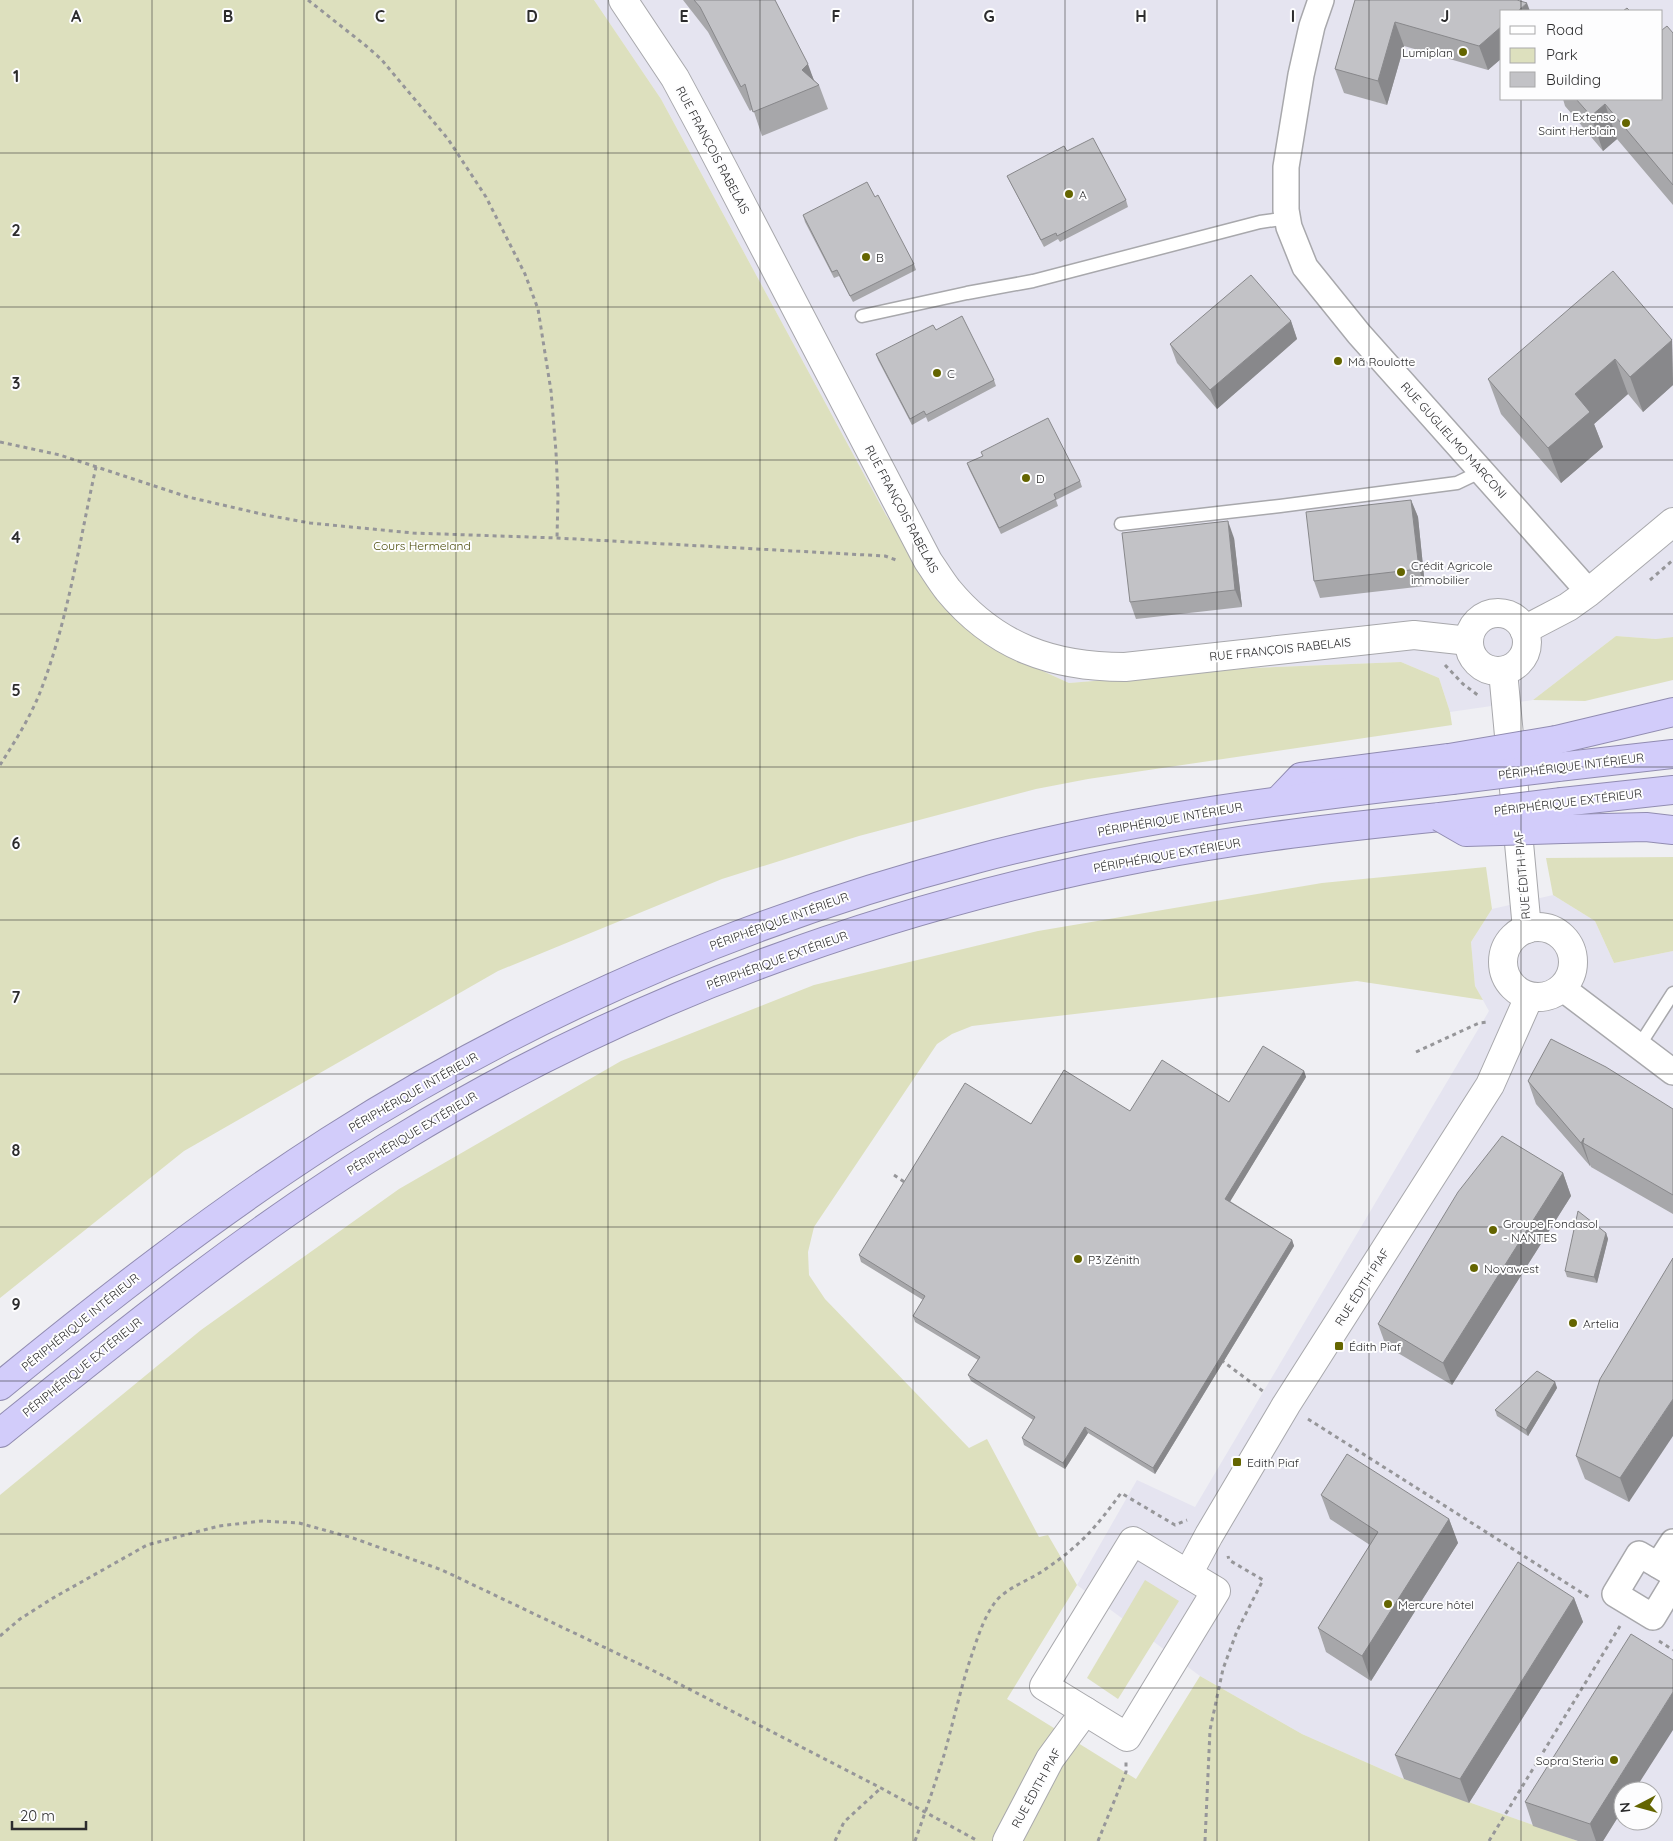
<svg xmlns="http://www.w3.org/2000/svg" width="1673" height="1841" viewBox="0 0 1673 1841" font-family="Quicksand,sans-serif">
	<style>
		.built { fill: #e5e4f0; fill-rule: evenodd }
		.green { fill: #dde0be }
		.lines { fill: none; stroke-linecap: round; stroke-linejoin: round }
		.service-casing { stroke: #a8a8ac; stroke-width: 15 }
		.minor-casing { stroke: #a8a8ac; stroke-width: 28 }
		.tertiary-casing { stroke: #a8a8ac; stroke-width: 30 }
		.trunk-casing { stroke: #918cb1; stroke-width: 30 }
		.path { stroke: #969699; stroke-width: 3; stroke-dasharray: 4 4; stroke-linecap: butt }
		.service { stroke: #fff; stroke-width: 12 }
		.minor { stroke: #fff; stroke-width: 25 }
		.tertiary { stroke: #fff; stroke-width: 28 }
		.trunk { stroke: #d2ccfa; stroke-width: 28 }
		.trunk-bridge-casing { stroke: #918cb1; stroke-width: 30; stroke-linecap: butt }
		.trunk-bridge { stroke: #d2ccfa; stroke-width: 28 }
		.wall { fill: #a7a7aa }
		.shaded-wall { fill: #88888b }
		.building { fill: #c2c2c6; stroke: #88888b }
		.grid { fill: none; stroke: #2c2c2d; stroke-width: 1; stroke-opacity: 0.55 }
		.poi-dot { fill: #646500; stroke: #fdfdfe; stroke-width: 2 }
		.labels { text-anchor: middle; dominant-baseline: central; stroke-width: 4; stroke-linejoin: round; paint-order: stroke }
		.poi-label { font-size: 12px; fill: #2c2c2d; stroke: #fdfdfe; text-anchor: start }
		.street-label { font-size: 12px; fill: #2c2c2d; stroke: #fdfdfe }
		.park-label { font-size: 12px; fill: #4c4d0c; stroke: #fdfdfe }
		.grid-label { font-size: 16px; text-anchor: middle; font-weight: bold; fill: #2c2c2d; stroke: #fdfdfe; stroke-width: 4; stroke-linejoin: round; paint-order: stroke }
	</style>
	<rect width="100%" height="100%" fill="#efeff3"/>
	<g class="built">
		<path d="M594 0H1673V637L1656 639 1616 636 1533 700 1450 712 1439 678 1401 662 1253 668 1069 683 988 646 948 607 886 515 661 99ZM1502 11H1662V99H1502Z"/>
		<path d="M1553 895 1595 921 1614 963 1673 951V1841H1578L1404 1779 1302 1734 1200 1676 1077 1585 1137 1480 1195 1507 1489 1011 1475 986 1471 942 1492 909ZM1623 1791H1653V1821H1623Z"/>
	</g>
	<g class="green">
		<polygon points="0,0 594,0 661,99 886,515 948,607 988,646 1069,683 1253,668 1401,662 1439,678 1450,712 1452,725 1088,779 1036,789 859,836 722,879 498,971 184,1151 0,1298"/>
		<polygon points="1616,636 1656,639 1673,637 1673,680 1585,701 1533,700"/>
		<polygon points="1673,857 1673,951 1614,963 1595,921 1553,895 1546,858"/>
		<polygon points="1486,867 1492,909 1471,942 1475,986 1483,1000 1357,981 972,1026 952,1034 937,1044 814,1227 808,1252 809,1275 825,1299 969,1448 987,1439 1039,1537 1048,1535 1077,1585 1007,1699 1136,1779 1200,1676 1302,1734 1404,1779 1578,1841 0,1841 0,1495 201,1330 399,1189 621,1061 814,985 1038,931 1322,883"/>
		<polygon points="1145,1580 1179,1601 1118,1699 1087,1678"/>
	</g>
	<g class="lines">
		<defs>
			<g id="service">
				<polyline points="862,316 967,293 1033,281 1260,222 1288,218"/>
				<polyline points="1121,524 1280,506 1457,483 1482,471"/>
				<polyline points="1639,1046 1673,993"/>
			</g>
			<g id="minor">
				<polyline points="1321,0 1312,26 1301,75 1286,167 1286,210 1289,227 1305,267 1359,334 1589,592"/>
				<polyline points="1562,988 1673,1072"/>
				<polyline points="1658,1565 1673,1542"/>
				<polyline points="1673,1574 1639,1554 1615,1594 1653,1617 1673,1584"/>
			</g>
			<g id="tertiary">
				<path d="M623 0 675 78 703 130 928 561C935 571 941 581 948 590 995 647 1053 667 1125 667L1414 635 1469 641"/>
				<circle cx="1498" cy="642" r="29"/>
				<polyline points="1524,630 1568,607 1589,592 1673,522"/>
				<polyline points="1503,671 1527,929"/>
				<circle cx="1538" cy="962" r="35"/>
				<polygon points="1133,1541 1216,1591 1127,1737 1044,1686"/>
				<polyline points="1188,1574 1209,1535 1286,1405 1490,1085 1529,997"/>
				<polyline points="1007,1841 1050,1759 1085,1711"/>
			</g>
			<g id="trunk">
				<polyline points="1556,740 1673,712"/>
				<polyline points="1558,767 1673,754"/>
				<polyline points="1278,801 1301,777 1449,758"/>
				<polyline points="1562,802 1673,790"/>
				<polyline points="1563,829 1646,827 1673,830"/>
				<path d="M0 1386C106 1299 214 1215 329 1141 528 1014 747 919 976 859 1131 818 1292 798 1452 780"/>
				<path d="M0 1433C129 1329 258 1225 400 1139 628 999 884 907 1146 857 1243 838 1342 827 1440 817"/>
			</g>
		</defs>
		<use href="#service" class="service-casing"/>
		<use href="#minor" class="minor-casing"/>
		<use href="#tertiary" class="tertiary-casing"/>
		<use href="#trunk" class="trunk-casing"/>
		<g class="path">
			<polyline points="308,0 365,45 381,59 448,139 486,197 525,274 538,309 551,391 556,452 558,496 557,538"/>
			<polyline points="0,442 60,455 188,497 266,515 310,523 413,533 557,538 885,556 899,561"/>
			<polyline points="1650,580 1673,560"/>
			<polyline points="1445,665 1463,684 1479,696"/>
			<path d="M0 765C14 743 29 719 39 695 68 622 79 543 96 467"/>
			<polyline points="1416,1052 1479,1023 1489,1022"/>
			<polyline points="894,1175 906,1183"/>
			<polyline points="1221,1360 1264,1392"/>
			<polyline points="1308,1419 1590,1598"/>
			<polyline points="0,1636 20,1619 53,1598 147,1545 219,1526 262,1521 299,1523 353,1538 442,1570 654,1671 881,1788 978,1841"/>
			<polyline points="1659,1641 1673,1650"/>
			<polyline points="835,1841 844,1822 881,1788"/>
			<path d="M915 1841C925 1813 935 1784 944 1755 953 1723 960 1691 970 1660 977 1640 983 1618 996 1601 1009 1586 1031 1580 1047 1568 1081 1545 1097 1526 1121 1493L1175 1525 1187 1520"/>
			<polyline points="1098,1841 1126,1772 1126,1762"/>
			<polyline points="1205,1841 1210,1730 1223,1669 1237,1631 1263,1580 1229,1560 1228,1556"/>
			<polyline points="1489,1841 1620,1626"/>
		</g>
		<use href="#service" class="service"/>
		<use href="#minor" class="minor"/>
		<use href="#tertiary" class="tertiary"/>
		<use href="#trunk" class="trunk"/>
		<defs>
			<g id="trunk-bridge">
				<polyline points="1449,758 1556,740"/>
				<polyline points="1452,780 1558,767"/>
				<polyline points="1440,817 1466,832 1563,829"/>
				<polyline points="1440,817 1562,802"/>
			</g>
		</defs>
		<use href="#trunk-bridge" class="trunk-bridge-casing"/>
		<use href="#trunk-bridge" class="trunk-bridge"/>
	</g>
	<g class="wall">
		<polygon points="683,0 775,0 814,80 819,85 828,109 762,136 753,109 750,111 708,32"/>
		<polygon points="1355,0 1502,11 1502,58 1488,70 1404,46 1387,105 1344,93 1335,69"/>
		<polygon points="1673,33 1673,205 1617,139 1603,151 1565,106 1563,99 1662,99"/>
		<polygon points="1067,151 1126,200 1128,207 1060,242 1058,239 1044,247 1010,182 1007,176"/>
		<polygon points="875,197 914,264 916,270 853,302 839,276 834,278 805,222 803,215"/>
		<polygon points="1291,321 1297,339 1217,409 1177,363 1170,344"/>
		<polygon points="936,330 994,380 996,386 928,422 926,417 912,425 878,360 876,354"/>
		<polygon points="1672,340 1673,385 1643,412 1628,394 1594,424 1603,447 1561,483 1501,414 1488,379"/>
		<polygon points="967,463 1080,481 1082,487 1056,500 1058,506 1001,534 969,469"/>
		<polygon points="1411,500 1418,517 1425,586 1320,598 1314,581"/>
		<polygon points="1234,538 1242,607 1136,619 1130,602"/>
		<polygon points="1304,1071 1306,1077 1230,1201 1292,1240 1294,1246 1155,1474 1088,1433 1065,1469 1024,1445 1022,1438 1033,1420 971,1381 968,1375 978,1360 915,1322 913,1316 923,1300 861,1262 859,1255 1031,1124 1130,1111 1229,1102"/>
		<polygon points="1528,1081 1673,1109 1673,1214 1591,1167 1590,1165 1590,1166 1536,1104"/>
		<polygon points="1563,1173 1571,1196 1452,1385 1386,1346 1378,1324"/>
		<polygon points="1606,1233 1608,1239 1597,1283 1567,1277 1565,1271"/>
		<polygon points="1673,1258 1629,1502 1585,1479 1576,1456"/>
		<polygon points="1555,1382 1557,1388 1528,1436 1497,1416 1495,1410"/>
		<polygon points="1321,1495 1449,1519 1458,1543 1371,1681 1326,1652 1318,1628 1370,1545 1330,1519"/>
		<polygon points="1574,1598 1583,1622 1469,1803 1404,1779 1395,1755"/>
		<polygon points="1623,1791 1623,1809 1603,1841 1578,1841 1533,1826 1525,1802"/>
	</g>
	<g class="shaded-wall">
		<polygon points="1527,3 1530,11 1518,11"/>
		<polygon points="1395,22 1404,46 1387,105 1378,81"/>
		<polygon points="1502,26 1502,58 1488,70 1479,46"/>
		<polygon points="808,64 816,86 802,70"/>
		<polygon points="1605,104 1617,139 1603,151 1591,116"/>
		<polygon points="1291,321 1297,339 1217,409 1210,390"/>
		<polygon points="1672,340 1673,385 1643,412 1630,377"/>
		<polygon points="1615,359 1628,394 1594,424 1603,447 1561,483 1548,448 1575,394"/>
		<polygon points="1411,500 1418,517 1425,586 1419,569"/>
		<polygon points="1228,521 1234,538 1242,607 1235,590"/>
		<polygon points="1304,1071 1306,1077 1228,1205 1225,1199"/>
		<polygon points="1584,1138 1583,1143 1590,1165 1590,1166 1581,1143"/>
		<polygon points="1563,1173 1571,1196 1452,1385 1443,1363"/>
		<polygon points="1606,1233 1608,1239 1597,1283 1594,1277"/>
		<polygon points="1292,1240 1294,1246 1155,1474 1153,1468"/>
		<polygon points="1555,1382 1557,1388 1528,1436 1526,1430"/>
		<polygon points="1673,1399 1673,1436 1629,1502 1620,1478"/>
		<polygon points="1085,1427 1088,1433 1065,1469 1063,1463"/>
		<polygon points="1449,1519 1458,1543 1371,1681 1362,1656"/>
		<polygon points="1574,1598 1583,1622 1469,1803 1460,1779"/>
		<polygon points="1673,1692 1673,1730 1634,1791 1623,1791 1623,1809 1603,1841 1596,1841 1590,1824"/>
	</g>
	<g class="building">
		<polygon points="694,0 775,0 808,64 802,70 819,85 753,112 745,84 741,87 700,7"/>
		<polygon points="1355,0 1517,0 1527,3 1518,11 1502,11 1502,26 1479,46 1395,22 1378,81 1335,69"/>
		<polygon points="1627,8 1630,11 1623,11"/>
		<polygon points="1667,26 1673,33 1673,185 1605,104 1591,116 1576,99 1662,99 1662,30"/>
		<polygon points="1093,138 1126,200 1057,236 1056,233 1041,240 1007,176 1064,146 1067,151"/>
		<polygon points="867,182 875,197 878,195 914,264 850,296 837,270 832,272 803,215"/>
		<polygon points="1613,271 1672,340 1630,377 1615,359 1575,394 1590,412 1548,448 1488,379"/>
		<polygon points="1251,275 1291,321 1210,390 1170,344"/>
		<polygon points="962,316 994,380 926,415 924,411 910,419 876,354 933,325 936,330"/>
		<polygon points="1048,418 1080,481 1054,494 1056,499 999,528 967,463 983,456 981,452"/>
		<polygon points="1411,500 1419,569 1314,581 1306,512"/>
		<polygon points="1228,521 1235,590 1130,602 1122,533"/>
		<polygon points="1551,1039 1606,1067 1673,1109 1673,1195 1583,1143 1584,1138 1581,1143 1528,1081"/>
		<polygon points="1263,1046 1304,1071 1225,1199 1292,1240 1153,1468 1085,1427 1063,1463 1022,1438 1035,1417 968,1375 980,1357 913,1316 925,1296 859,1255 965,1083 1031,1124 1064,1070 1130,1111 1162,1060 1229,1102"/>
		<polygon points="1502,1136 1563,1173 1443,1363 1378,1324 1458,1192"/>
		<polygon points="1578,1211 1606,1233 1594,1277 1565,1271"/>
		<polygon points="1673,1258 1673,1399 1620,1478 1576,1456 1600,1379"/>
		<polygon points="1537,1371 1555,1382 1526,1430 1495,1410"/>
		<polygon points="1347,1454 1449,1519 1362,1656 1318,1628 1378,1532 1321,1495"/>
		<polygon points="1518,1562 1574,1598 1460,1779 1395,1755"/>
		<polygon points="1631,1634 1673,1660 1673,1692 1590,1824 1525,1802"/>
	</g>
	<path class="grid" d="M152 0V1841M304 0V1841M456 0V1841M608 0V1841M760 0V1841M913 0V1841M1065 0V1841M1217 0V1841M1369 0V1841M1521 0V11M1521 99V1841M0 153H1673M0 307H1673M0 460H1673M0 614H1673M0 767H1673M0 920H1673M0 1074H1673M0 1227H1673M0 1381H1673M0 1534H1673M0 1688H1673"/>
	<g class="poi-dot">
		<circle cx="1463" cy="52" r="5"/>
		<circle cx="1626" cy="123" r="5"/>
		<circle cx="1069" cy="194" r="5"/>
		<circle cx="866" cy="257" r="5"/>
		<circle cx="1338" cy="361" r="5"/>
		<circle cx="937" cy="373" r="5"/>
		<circle cx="1026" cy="478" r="5"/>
		<circle cx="1401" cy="572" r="5"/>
		<circle cx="1493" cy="1230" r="5"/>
		<circle cx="1078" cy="1259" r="5"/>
		<circle cx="1474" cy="1268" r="5"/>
		<circle cx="1573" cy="1323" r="5"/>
		<rect x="1334" y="1341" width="10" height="10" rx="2.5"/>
		<rect x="1232" y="1457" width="10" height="10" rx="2.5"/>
		<circle cx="1388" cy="1604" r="5"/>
		<circle cx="1614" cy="1760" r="5"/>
	</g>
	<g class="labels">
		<g class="poi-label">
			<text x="1453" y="52" text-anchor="end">Lumiplan</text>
			<text x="1616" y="116" text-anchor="end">In Extenso<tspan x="1616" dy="14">Saint Herblain</tspan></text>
			<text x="1079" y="194">A</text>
			<text x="876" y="257">B</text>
			<text x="1348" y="361">Mã Roulotte</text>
			<text x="947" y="373">C</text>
			<text x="1036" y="478">D</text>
			<text x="1411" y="565">Crédit Agricole<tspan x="1411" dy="14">immobilier</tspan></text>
			<text x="1503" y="1223">Groupe Fondasol<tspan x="1503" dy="14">- NANTES</tspan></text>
			<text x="1088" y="1259">P3 Zénith</text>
			<text x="1484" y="1268">Novawest</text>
			<text x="1583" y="1323">Artelia</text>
			<text x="1349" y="1346">Édith Piaf</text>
			<text x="1247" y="1462">Edith Piaf</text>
			<text x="1398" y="1604">Mercure hôtel</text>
			<text x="1604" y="1760" text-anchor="end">Sopra Steria</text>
		</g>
		<g class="street-label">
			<text transform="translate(713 150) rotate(62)">RUE FRANÇOIS RABELAIS</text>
			<text transform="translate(1454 440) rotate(48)">RUE GUGLIELMO MARCONI</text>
			<text transform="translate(902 509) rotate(62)">RUE FRANÇOIS RABELAIS</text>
			<text transform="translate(1280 649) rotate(-6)">RUE FRANÇOIS RABELAIS</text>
			<text transform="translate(1571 766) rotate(-7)">PÉRIPHÉRIQUE INTÉRIEUR</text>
			<text transform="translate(1568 802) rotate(-7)">PÉRIPHÉRIQUE EXTÉRIEUR</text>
			<text transform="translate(1170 819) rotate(-10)">PÉRIPHÉRIQUE INTÉRIEUR</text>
			<text transform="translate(1167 855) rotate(-10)">PÉRIPHÉRIQUE EXTÉRIEUR</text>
			<text transform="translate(1522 875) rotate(-95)">RUE ÉDITH PIAF</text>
			<text transform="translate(779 921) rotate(-20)">PÉRIPHÉRIQUE INTÉRIEUR</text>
			<text transform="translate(777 960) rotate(-20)">PÉRIPHÉRIQUE EXTÉRIEUR</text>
			<text transform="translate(413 1092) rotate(-30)">PÉRIPHÉRIQUE INTÉRIEUR</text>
			<text transform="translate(412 1133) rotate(-31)">PÉRIPHÉRIQUE EXTÉRIEUR</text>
			<text transform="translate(1362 1287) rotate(-57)">RUE ÉDITH PIAF</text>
			<text transform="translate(80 1322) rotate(-39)">PÉRIPHÉRIQUE INTÉRIEUR</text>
			<text transform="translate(82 1367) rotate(-39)">PÉRIPHÉRIQUE EXTÉRIEUR</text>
			<text transform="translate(1036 1788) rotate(-61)">RUE ÉDITH PIAF</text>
		</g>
		<g class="park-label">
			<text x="422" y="545">Cours Hermeland</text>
		</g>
	</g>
	<g class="grid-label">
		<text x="76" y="22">A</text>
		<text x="228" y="22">B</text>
		<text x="380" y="22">C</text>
		<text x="532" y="22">D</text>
		<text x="684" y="22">E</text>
		<text x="836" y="22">F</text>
		<text x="989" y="22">G</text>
		<text x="1141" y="22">H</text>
		<text x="1293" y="22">I</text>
		<text x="1445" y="22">J</text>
		<text x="16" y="82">1</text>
		<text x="16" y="236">2</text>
		<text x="16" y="389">3</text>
		<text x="16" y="543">4</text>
		<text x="16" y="696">5</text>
		<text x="16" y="849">6</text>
		<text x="16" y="1003">7</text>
		<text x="16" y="1156">8</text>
		<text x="16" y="1310">9</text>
	</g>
	<rect x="1500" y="10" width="162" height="90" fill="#fdfdfe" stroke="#a9a9aa"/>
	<rect x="1510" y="26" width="25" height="8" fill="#ffffff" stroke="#a9a9aa"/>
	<text x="1546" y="35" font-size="15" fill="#2c2c2d">Road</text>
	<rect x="1510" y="48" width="25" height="15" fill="#dde0be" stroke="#a9a9aa"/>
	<text x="1546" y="60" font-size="15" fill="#2c2c2d">Park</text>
	<rect x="1510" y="72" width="25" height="15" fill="#c2c2c6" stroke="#a9a9aa"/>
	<text x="1546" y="85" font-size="15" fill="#2c2c2d">Building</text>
	<g transform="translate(1638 1806) rotate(264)"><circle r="24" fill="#fdfdfe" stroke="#a9a9aa"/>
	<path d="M0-4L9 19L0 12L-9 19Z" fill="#646500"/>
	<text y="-8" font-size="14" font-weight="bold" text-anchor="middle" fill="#2c2c2d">N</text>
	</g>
	<path d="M12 1821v8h74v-8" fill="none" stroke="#2c2c2d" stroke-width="2.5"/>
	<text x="20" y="1821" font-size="15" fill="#2c2c2d" stroke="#fdfdfe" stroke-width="4" paint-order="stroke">20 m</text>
</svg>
